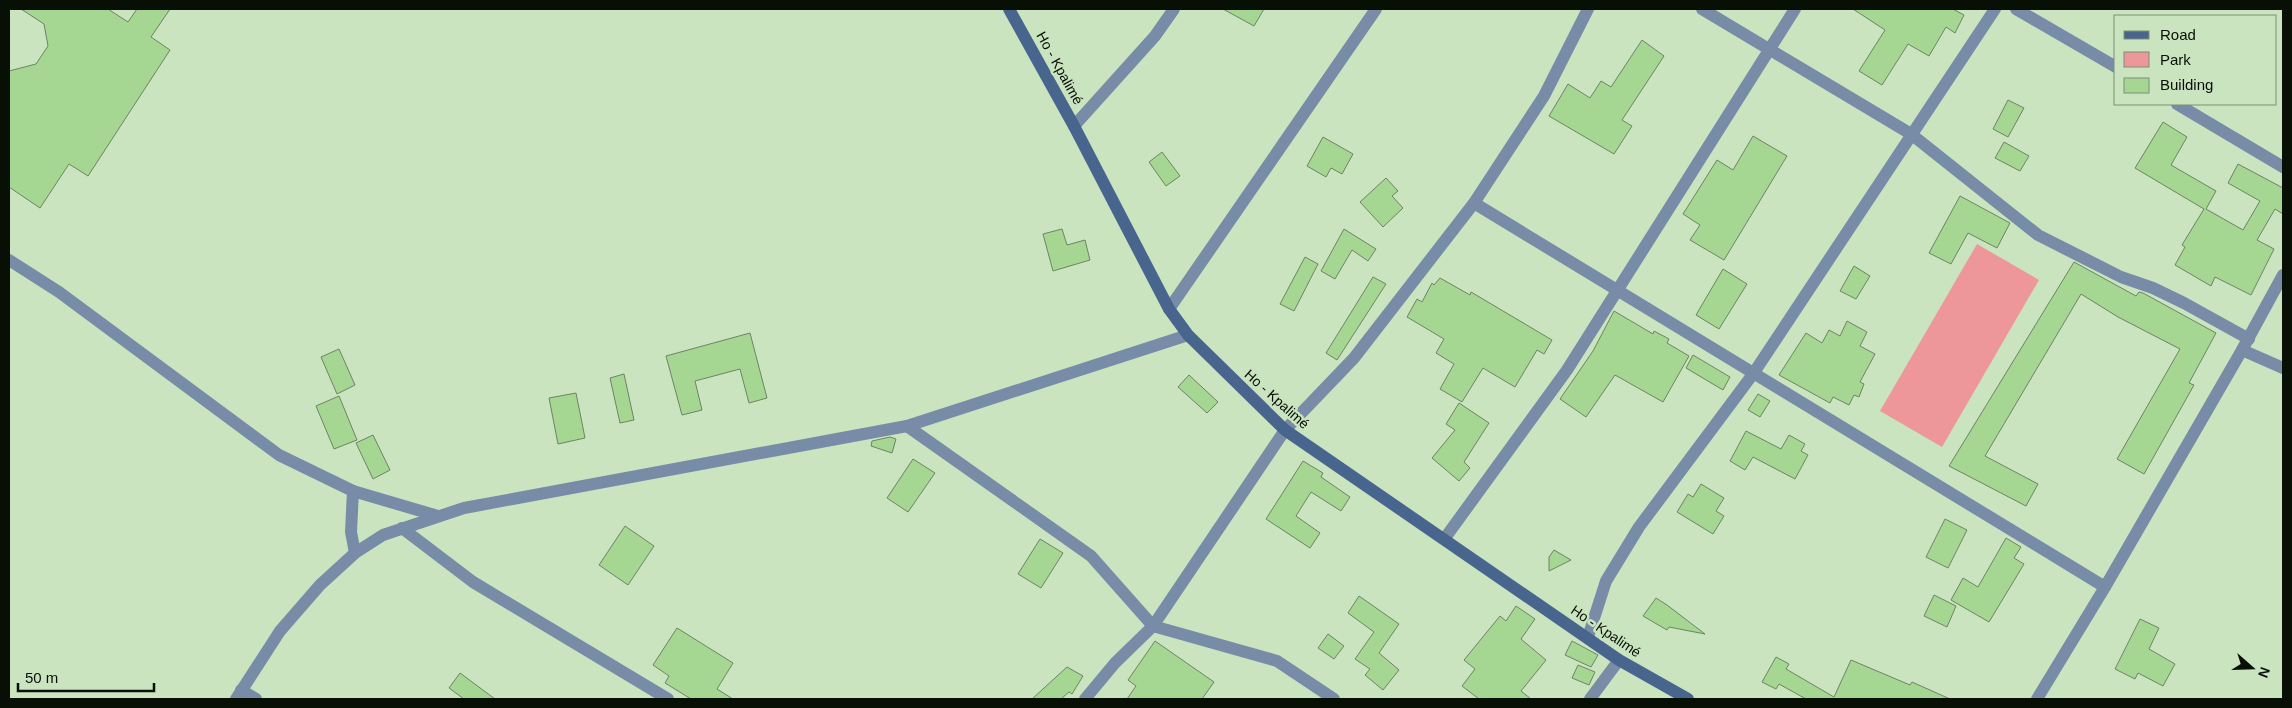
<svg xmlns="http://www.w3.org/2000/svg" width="2292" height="708" viewBox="0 0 2292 708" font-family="Arial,sans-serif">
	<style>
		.green { fill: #ee979b }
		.building { fill: #a5d692; stroke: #6d8464 }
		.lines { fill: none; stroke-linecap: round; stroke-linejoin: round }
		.minor { stroke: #788ba7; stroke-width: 12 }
		.tertiary { stroke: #788ba7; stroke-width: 12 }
		.secondary { stroke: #48658d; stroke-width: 12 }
		.labels { text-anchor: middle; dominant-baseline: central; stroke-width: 5; stroke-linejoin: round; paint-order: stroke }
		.street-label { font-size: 14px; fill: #081005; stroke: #cae4c0 }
	</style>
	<rect width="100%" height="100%" fill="#cae4c0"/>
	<polygon class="green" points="1977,244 2039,280 1942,447 1880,411"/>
	<g class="building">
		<polygon points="21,9 108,9 128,22 137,9 170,9 151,37 170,50 88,176 69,164 40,208 9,187 9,71 36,64 48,46 44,24"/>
		<polygon points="1223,9 1264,9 1254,26"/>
		<polygon points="1853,9 1953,9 1964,15 1955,33 1946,27 1929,56 1908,44 1882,85 1859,71 1885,30"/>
		<polygon points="1642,40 1664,56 1622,120 1632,126 1614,154 1549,116 1568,84 1590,98 1601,81 1611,87"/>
		<polygon points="2008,100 2024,108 2008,137 1993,129"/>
		<polygon points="2163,122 2187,137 2171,165 2216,191 2206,209 2243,230 2260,201 2228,183 2238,164 2283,188 2283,214 2275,209 2257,240 2274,249 2251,295 2215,277 2211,286 2175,265 2185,247 2182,245 2204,209 2135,168"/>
		<polygon points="1753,136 1787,156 1724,260 1690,240 1700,225 1683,214 1717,160 1733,170"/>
		<polygon points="1323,137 1353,154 1342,174 1331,168 1326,177 1307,166"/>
		<polygon points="2004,142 2029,156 2020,171 1995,158"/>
		<polygon points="1162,152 1180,176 1166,186 1149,162"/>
		<polygon points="1386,178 1398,191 1392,196 1403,208 1383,227 1360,202"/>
		<polygon points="1960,196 2010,223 1997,248 1968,233 1951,264 1929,253"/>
		<polygon points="1062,229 1067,245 1085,240 1090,260 1053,271 1043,234"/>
		<polygon points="1344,229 1376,249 1368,261 1352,250 1335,279 1321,271"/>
		<polygon points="1305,257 1318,264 1294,311 1280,304"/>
		<polygon points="2074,262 2136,296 2139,292 2143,293 2216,333 2189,383 2194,385 2144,474 2117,459 2180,349 2118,317 2081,294 1985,456 2038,484 2026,506 1949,466"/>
		<polygon points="1854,266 1870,276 1856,299 1840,291"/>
		<polygon points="1723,269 1747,284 1719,329 1696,315"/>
		<polygon points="1373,277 1386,284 1337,360 1326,353"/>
		<polygon points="1440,278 1470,295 1471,292 1552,340 1544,354 1537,350 1515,387 1483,368 1462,402 1440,389 1454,364 1436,353 1444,339 1407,317 1417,299 1422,302 1432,283 1434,285"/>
		<polygon points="1614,311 1653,334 1654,331 1669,339 1667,343 1689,356 1663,402 1615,375 1586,417 1560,399 1593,351"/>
		<polygon points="1847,321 1867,332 1860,346 1875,354 1860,382 1864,384 1859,397 1854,395 1849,405 1833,397 1830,403 1779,375 1806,333 1822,343 1829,330 1840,336"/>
		<polygon points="750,333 767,398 749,403 740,369 695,381 702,410 682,415 666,356"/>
		<polygon points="339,349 355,385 337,394 321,357"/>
		<polygon points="1693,355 1730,377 1723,390 1686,368"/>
		<polygon points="624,374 634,420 620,423 610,378"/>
		<polygon points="1189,375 1218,402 1207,413 1178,387"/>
		<polygon points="576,393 585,438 558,444 549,398"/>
		<polygon points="1758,394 1770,401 1760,417 1748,410"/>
		<polygon points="339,396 357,440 334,449 316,406"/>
		<polygon points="1459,403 1489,423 1464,462 1470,468 1459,481 1432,458 1455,430 1446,424"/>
		<polygon points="1746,431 1781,449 1789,435 1805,444 1801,451 1808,455 1795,479 1753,457 1745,470 1730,461"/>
		<polygon points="373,435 390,470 373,479 356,443"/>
		<polygon points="890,437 896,439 892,453 871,446 872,441"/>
		<polygon points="913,459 935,473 908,512 887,498"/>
		<polygon points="1303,461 1323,473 1321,477 1350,497 1341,511 1311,492 1296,516 1320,533 1310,548 1266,519"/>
		<polygon points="1701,484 1724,498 1716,511 1724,516 1713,534 1677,512 1688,494 1693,497"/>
		<polygon points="1945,519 1967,530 1948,568 1926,557"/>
		<polygon points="625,526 654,546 628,585 599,565"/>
		<polygon points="2006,538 2021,547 2014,558 2024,564 1989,622 1951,600 1963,578 1978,587"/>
		<polygon points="1040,539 1063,553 1041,588 1018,574"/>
		<polygon points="1554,550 1571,560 1549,571 1549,557"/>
		<polygon points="1934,595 1956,606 1947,627 1924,616"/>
		<polygon points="1359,596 1399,624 1379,653 1399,670 1383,690 1365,675 1370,669 1355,659 1374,632 1348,613"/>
		<polygon points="1656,598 1667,605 1705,634 1669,627 1667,630 1643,616"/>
		<polygon points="1516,606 1535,619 1521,639 1546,660 1521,691 1531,699 1479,699 1462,686 1475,669 1464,660 1500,616 1506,621"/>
		<polygon points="2140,619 2159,628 2149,649 2175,664 2163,686 2138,673 2135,679 2115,669"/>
		<polygon points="677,628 733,663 717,689 733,699 691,699 665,683 669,676 653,665"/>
		<polygon points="1328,634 1344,646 1334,659 1318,648"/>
		<polygon points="1155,641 1214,682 1202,699 1127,699 1136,686 1128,680"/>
		<polygon points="1572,641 1598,655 1591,667 1565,655"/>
		<polygon points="1776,657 1789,664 1786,669 1834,697 1851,660 1910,685 1912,682 1950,699 1806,699 1779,684 1776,689 1762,682"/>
		<polygon points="1578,665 1595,672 1589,685 1572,678"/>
		<polygon points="1067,667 1083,676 1072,694 1069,692 1061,699 1032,699"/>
		<polygon points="460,673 495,699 464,699 449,688"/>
	</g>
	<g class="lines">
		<g class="minor">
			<polyline points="1702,9 1911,134 2038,235 2121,277 2153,288 2184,303 2249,339"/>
			<polyline points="2016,9 2116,67"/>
			<polyline points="2177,104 2283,167"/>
			<polyline points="1074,126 1155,36 1174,9"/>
			<polyline points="1474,203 2105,587"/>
			<polyline points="9,260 59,292 279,455 353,491 351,532 355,553"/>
			<polyline points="1169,309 1376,9"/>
			<polyline points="2242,350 2283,368"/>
			<polyline points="907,426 1091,556 1153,626 1277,661 1334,699"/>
			<polyline points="353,491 438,516"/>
			<polyline points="402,528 473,582 668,699"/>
			<polyline points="1445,538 1567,370 1795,9"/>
			<polyline points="1588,637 1606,581 1639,527 1753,374 1995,9"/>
			<polyline points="241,690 256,699"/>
			<polyline points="1085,699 1115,663 1153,626 1285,430 1354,358 1474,203 1544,96 1588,9"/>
			<polyline points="1590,699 1619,660"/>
			<polyline points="2037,699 2105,587 2242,350 2283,275"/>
		</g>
		<polyline class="tertiary" points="236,699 280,631 320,585 355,553 383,535 464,508 907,426 1188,335"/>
		<polyline class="secondary" points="1009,9 1074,126 1169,309 1188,335 1285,430 1619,660 1688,699"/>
	</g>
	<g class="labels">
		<g class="street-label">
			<text transform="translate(1060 68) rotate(61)">Ho - Kpalimé</text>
			<text transform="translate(1277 399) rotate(42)">Ho - Kpalimé</text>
			<text transform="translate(1606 631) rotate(34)">Ho - Kpalimé</text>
		</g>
	</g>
	<rect width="2292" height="708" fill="none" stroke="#081005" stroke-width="20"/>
	<rect x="2114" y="15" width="162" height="90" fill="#cae4c0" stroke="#7c8f75"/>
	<rect x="2124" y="31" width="25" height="8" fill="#48658d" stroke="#7c8f75"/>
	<text x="2160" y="40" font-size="15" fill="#081005">Road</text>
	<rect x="2124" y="52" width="25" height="15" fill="#ee979b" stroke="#7c8f75"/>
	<text x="2160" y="65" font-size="15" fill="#081005">Park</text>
	<rect x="2124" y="78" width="25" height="15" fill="#a5d692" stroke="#7c8f75"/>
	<text x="2160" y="90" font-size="15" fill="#081005">Building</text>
	<g transform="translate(2252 668) rotate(110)" stroke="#cae4c0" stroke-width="4" paint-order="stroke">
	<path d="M0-4L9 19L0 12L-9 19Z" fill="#081005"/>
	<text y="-8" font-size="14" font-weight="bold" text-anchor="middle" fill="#081005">N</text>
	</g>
	<path d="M18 683v8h136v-8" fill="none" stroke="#081005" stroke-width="2.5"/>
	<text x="25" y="683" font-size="15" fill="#081005" stroke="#cae4c0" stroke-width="4" paint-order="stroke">50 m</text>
</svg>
